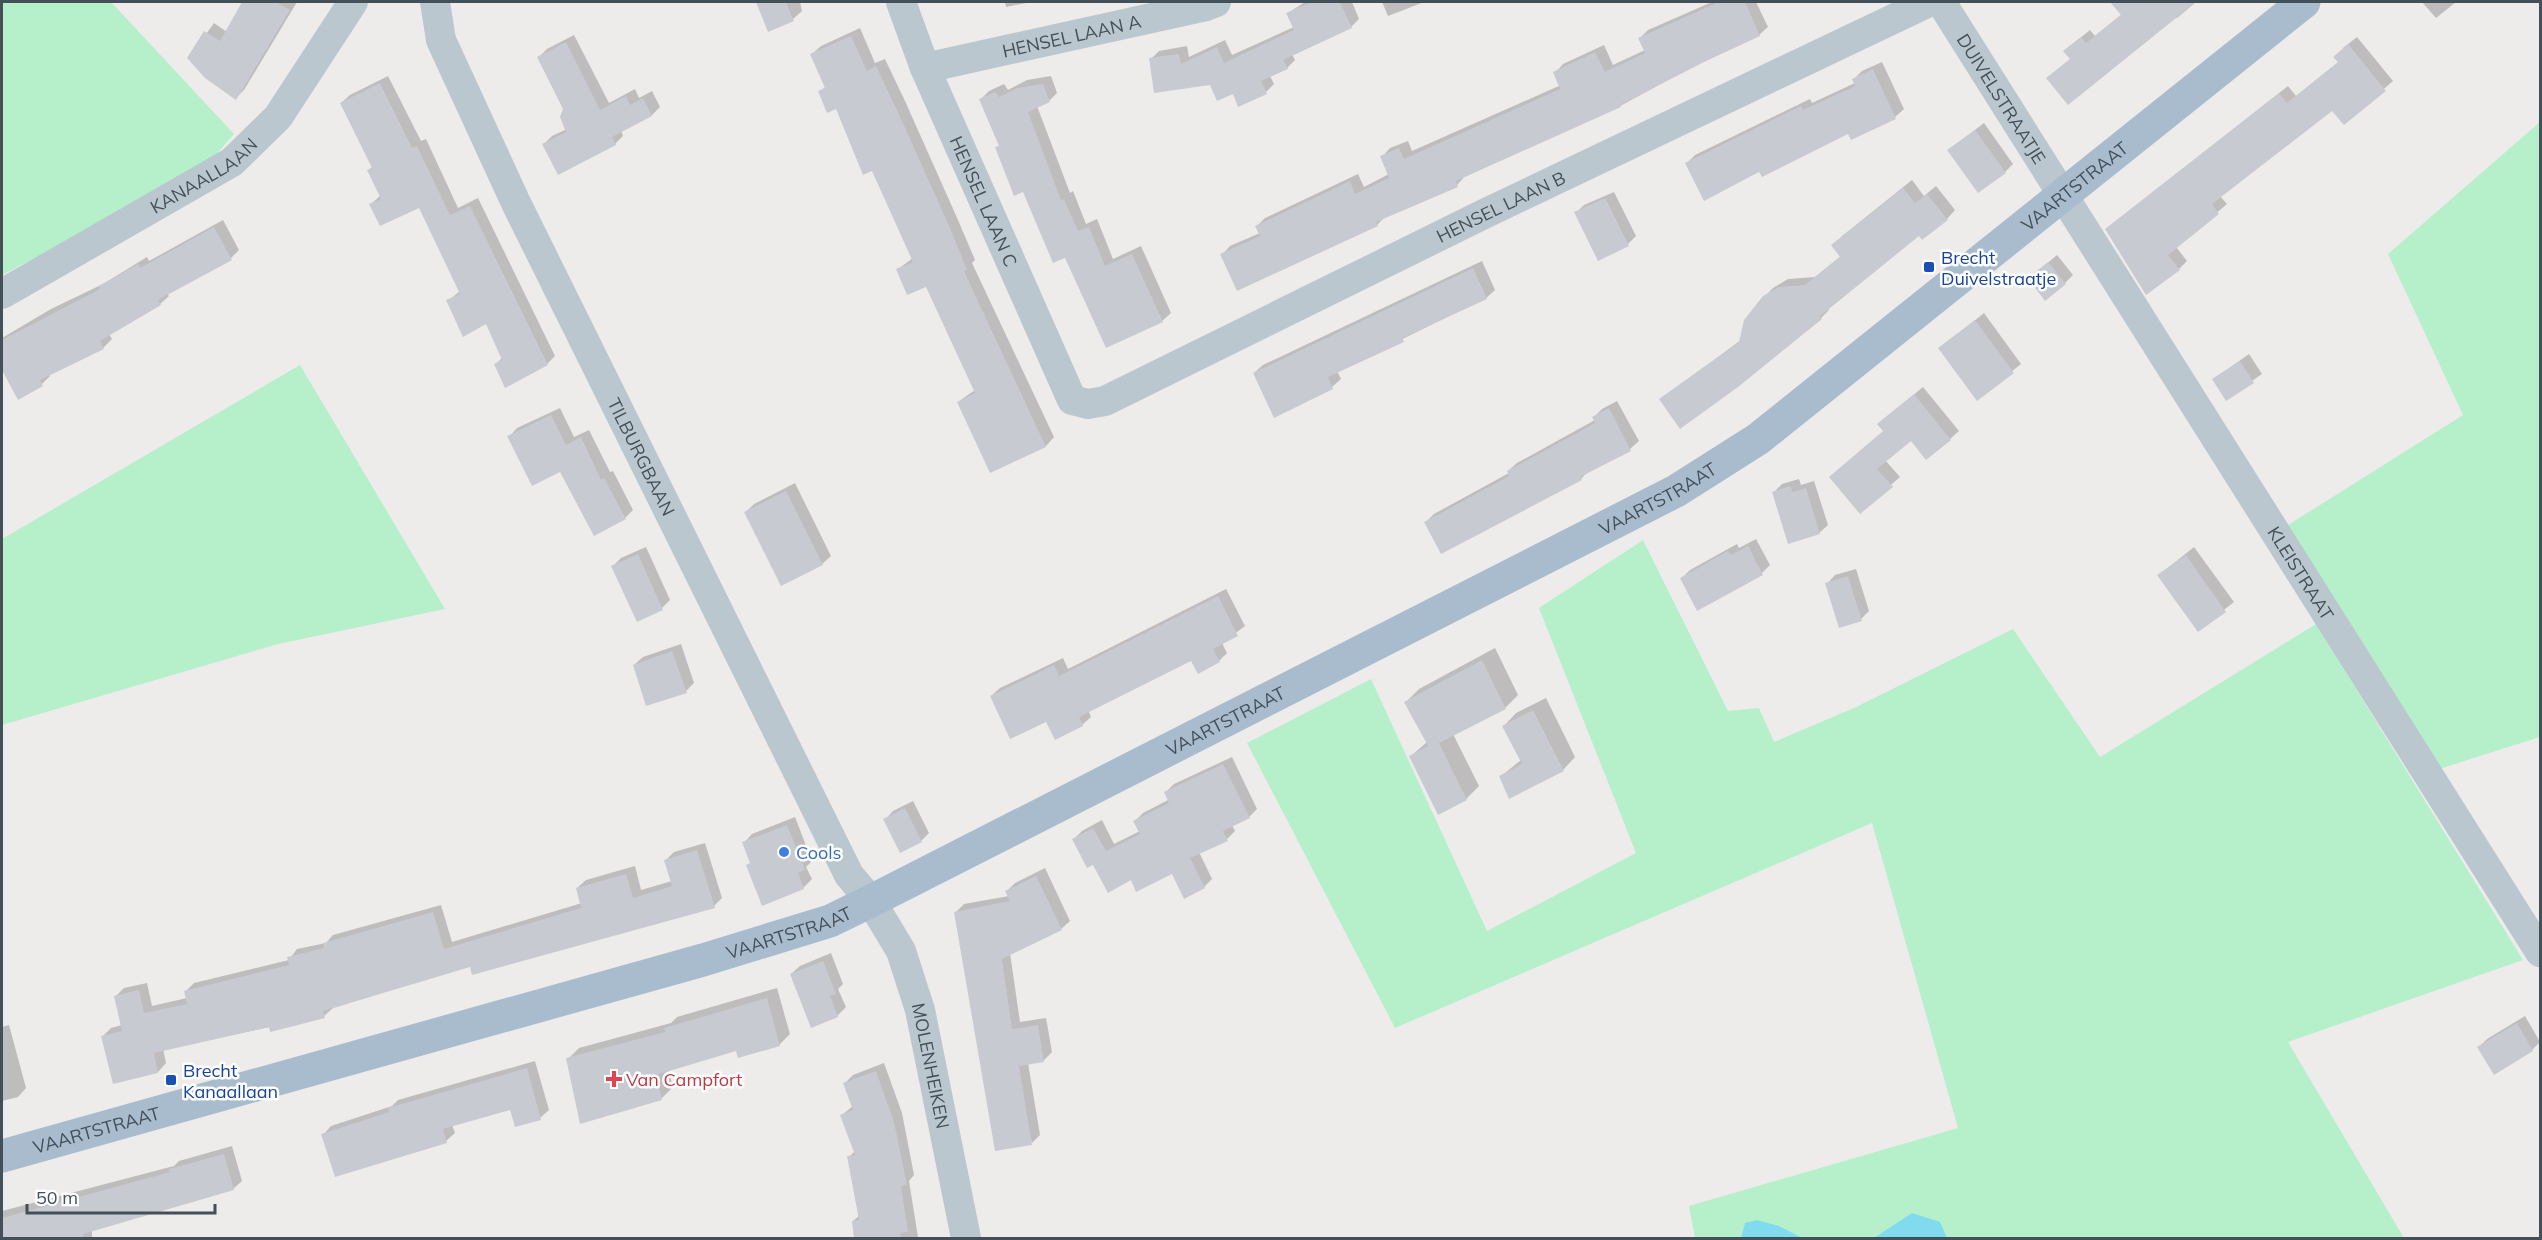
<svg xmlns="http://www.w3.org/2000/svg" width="2542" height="1240" viewBox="0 0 2542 1240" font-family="Mulish,sans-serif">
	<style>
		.green { fill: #b5f0cb }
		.water { fill: #80dbef }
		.shadow { fill: #0003 }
		.building { fill: #c8cad1 }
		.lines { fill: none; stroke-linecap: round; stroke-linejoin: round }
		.minor { stroke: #bbc7cf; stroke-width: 30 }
		.major { stroke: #a9bccd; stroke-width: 33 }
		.transit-dot { fill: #1a4fb4; stroke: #fff; stroke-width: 2 }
		.shop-dot { fill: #3f7fe0; stroke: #fff; stroke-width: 2 }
		.health-dot { fill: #e0444e; stroke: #fff; stroke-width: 2 }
		.labels { text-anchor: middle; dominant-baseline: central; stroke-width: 5; stroke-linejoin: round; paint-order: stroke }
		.street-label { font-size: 18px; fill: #434f59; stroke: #fff }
		.transit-label { font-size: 18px; fill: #164399; stroke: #fff; text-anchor: start }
		.shop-label { font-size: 18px; fill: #366cbe; stroke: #fff; text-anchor: start }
		.health-label { font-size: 18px; fill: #be3a42; stroke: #fff; text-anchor: start }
	</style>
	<rect width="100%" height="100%" fill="#eeebeb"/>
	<g class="green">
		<polygon points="2,2 111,2 234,134 202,171 2,275"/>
		<polygon points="2540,122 2540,737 2439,769 2285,527 2463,415 2388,254"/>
		<polygon points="300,365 445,609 278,644 2,725 2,539"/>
		<polygon points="1643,540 1728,711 1759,708 1774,742 1854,708 2013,629 2100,757 2316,624 2523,960 2288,1042 2404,1238 1695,1238 1689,1206 1958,1128 1872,823 1395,1028 1247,743 1371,679 1487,931 1636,853 1539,608"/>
	</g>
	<g class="water">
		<polygon points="1912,1213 1940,1222 1947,1238 1874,1238"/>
		<polygon points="1757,1220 1779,1226 1802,1238 1741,1238 1745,1223"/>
	</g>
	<g class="shadow">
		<polygon points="244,2 297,2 244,90 236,98 189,58 214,23 227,32"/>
		<polygon points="757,2 800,2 802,11 793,19 769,30"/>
		<polygon points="1005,2 1031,2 1006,7"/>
		<polygon points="1305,2 1352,2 1359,19 1351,27 1292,54 1295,60 1287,68 1270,76 1274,84 1266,92 1233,92 1151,59 1159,51 1187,46 1189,57 1225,40 1232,55 1294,27 1288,13"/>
		<polygon points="1382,2 1424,2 1388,16"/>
		<polygon points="1712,2 1756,2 1768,27 1759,35 1703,61 1620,106 1465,176 1457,185 1385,217 1377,225 1222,255 1230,246 1260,233 1257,226 1265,218 1358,174 1364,187 1389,174 1382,157 1390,148 1408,141 1412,151 1561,85 1555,73 1563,64 1604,45 1613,65 1645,50 1640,38 1648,30"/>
		<polygon points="2112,2 2196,2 2177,18 2175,16 2071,58 2074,43 2090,30 2095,36 2122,14"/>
		<polygon points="2422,2 2456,2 2436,18"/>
		<polygon points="860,28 875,63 885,59 905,101 958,220 975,260 972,263 1054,437 1046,446 990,471 958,402 975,390 927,285 898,269 913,258 873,169 837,107 820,92 826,86 812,54 821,46"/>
		<polygon points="574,35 609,103 635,89 639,98 652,91 660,107 652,115 621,130 623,136 615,144 544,144 552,136 567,129 565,109 539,57 547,49"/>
		<polygon points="2357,37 2393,81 2344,123 2333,109 2220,196 2227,204 2176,247 2187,261 2179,269 2107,229 2288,86 2296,96 2339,62 2343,48"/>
		<polygon points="1882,62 1904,109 1895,117 1849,132 1760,170 1687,163 1695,155 1810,99 1812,103 1855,83 1853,80 1862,71"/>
		<polygon points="388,76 421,141 426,139 458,208 478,198 555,356 547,364 495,365 502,358 487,322 448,301 460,291 420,206 371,204 381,195 369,170 373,166 341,103 350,95"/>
		<polygon points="1051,76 1057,93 1049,101 1037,106 1070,193 1073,191 1086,224 1097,219 1113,259 1141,246 1171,313 1162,321 1066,256 997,148 1000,145 981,99 989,91 1004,84 1008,90 1027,80"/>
		<polygon points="1984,123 2013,164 2005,172 1949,150"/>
		<polygon points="1912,180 1924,196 1936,186 1955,210 1947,219 1920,234 1827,308 1829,310 1821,318 1661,399 1741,340 1764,297 1773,288 1788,279 1815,277 1841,256 1841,237"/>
		<polygon points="1614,192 1636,236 1628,244 1576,213 1584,205"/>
		<polygon points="223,220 239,250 231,258 167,294 169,296 160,304 109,334 112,339 103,348 49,374 50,376 42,384 18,398 2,367 2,338 51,309 103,284 147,257 149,261"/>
		<polygon points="2057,255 2073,275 2065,283 2030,278"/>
		<polygon points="1482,261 1495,290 1486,298 1337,371 1341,379 1332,387 1254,373 1263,365"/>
		<polygon points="1984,313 2021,364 1977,399 1940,349"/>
		<polygon points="2249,354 2262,374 2226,399 2214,379"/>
		<polygon points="1923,387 1959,431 1950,439 1911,439 1885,460 1900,477 1860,512 1888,416"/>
		<polygon points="1617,401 1639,441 1630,449 1589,470 1581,479 1426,522 1434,514 1509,473 1508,471 1517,463 1595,420 1594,417 1602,409"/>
		<polygon points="560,408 574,437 589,430 610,472 613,471 633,510 625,518 561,470 509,437 517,428"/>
		<polygon points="1799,479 1801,485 1814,481 1828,525 1819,533 1773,493 1782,484"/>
		<polygon points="795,483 831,556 822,564 746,512 754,504"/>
		<polygon points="1756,539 1770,565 1762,573 1682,578 1690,570 1737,544 1739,548"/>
		<polygon points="646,547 670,600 662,608 613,566 621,558"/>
		<polygon points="2194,547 2234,602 2198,630 2159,575"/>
		<polygon points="1856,569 1869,611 1861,619 1827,584 1835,575"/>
		<polygon points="1226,589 1245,626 1222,643 1227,653 1219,661 1191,659 1088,710 1091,717 1082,725 1047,720 991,696 1000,688 1063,658 1068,669"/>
		<polygon points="681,644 694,683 686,691 634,665 643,657"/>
		<polygon points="1495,648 1518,695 1505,708 1453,734 1479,786 1466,799 1411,756 1427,742 1406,702 1419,689"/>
		<polygon points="1546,698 1575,757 1563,770 1500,777 1521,760 1504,726 1516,713"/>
		<polygon points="1232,757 1257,809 1249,817 1232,825 1235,831 1227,839 1199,852 1212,879 1204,887 1172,872 1132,878 1094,863 1074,839 1082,831 1102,820 1114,844 1140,831 1135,821 1143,813 1170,799 1166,792 1174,784"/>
		<polygon points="913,801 929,833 921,841 885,820 893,811"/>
		<polygon points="795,817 812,861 806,867 812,879 803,888 751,862 744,843 752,834"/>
		<polygon points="705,843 722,898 714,906 471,965 333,1008 324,1016 163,1049 166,1063 158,1072 103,1036 111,1028 122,1025 115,997 124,988 147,983 152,1006 187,998 186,991 194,983 289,960 297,949 326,943 333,935 441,905 452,942 582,903 577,888 586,880 635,866 641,890 672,881 666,860 674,852"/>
		<polygon points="1045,868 1070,921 1061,929 1010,953 1020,1022 1046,1018 1052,1052 1043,1061 1028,1063 1040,1135 1032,1143 956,912 964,904 1009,896 1007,891 1015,883"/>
		<polygon points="831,953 843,984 838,989 846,1007 837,1016 791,974 800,966"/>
		<polygon points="777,988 790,1034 779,1045 737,1049 668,1069 673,1087 662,1098 568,1059 579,1048 671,1023 677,1017"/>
		<polygon points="2525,1016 2540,1042 2532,1050 2495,1073 2479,1047 2487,1039"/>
		<polygon points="9,1025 26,1088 18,1097 2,1101 2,1027"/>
		<polygon points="535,1061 549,1110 540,1118 511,1108 452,1125 455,1133 446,1141 323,1135 331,1126 392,1106 398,1100"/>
		<polygon points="884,1063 902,1113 914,1175 909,1181 918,1237 924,1238 856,1238 853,1221 860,1215 849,1157 855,1151 842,1115 853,1106 845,1083 853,1075"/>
		<polygon points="232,1146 242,1181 233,1189 92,1230 92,1238 2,1238 2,1211 174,1166 179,1161"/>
	</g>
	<g class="building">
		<polygon points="242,2 276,2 290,10 236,100 205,78 187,58 204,31 220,41"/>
		<polygon points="756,2 786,2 794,21 768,32"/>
		<polygon points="1312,2 1340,2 1352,28 1283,60 1288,69 1261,81 1267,94 1238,107 1233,94 1217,101 1210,85 1154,93 1149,58 1179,54 1181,64 1217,47 1224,63 1294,30 1286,13"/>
		<polygon points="1719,2 1745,2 1760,36 1704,62 1620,105 1621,107 1456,181 1458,187 1376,222 1378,226 1237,291 1220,254 1260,236 1255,226 1350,181 1355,194 1389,178 1380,156 1399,148 1404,159 1560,89 1553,72 1595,52 1605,72 1645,53 1638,38"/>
		<polygon points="2110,2 2196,2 2068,105 2046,78 2070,59 2063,51 2081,37 2086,43 2121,15"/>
		<polygon points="851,36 867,71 876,66 897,110 950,228 967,270 964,271 1046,447 990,473 957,402 975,393 926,287 907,295 896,269 913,262 872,171 863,175 836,109 827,113 818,91 825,88 810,54"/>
		<polygon points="566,42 600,110 626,96 630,105 643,98 652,116 612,137 616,145 558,175 542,144 566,132 560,117 563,109 537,57"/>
		<polygon points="2348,44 2386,91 2344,125 2332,111 2212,204 2219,214 2168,255 2180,270 2146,295 2105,229 2279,93 2287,103 2338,62 2333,57"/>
		<polygon points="1873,69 1896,119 1851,140 1848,134 1762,177 1759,172 1704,201 1685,163 1801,106 1803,110 1855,86 1852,79"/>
		<polygon points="380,83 412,148 417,146 450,215 470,206 548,365 505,388 494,364 502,360 486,324 463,337 446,300 460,294 419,208 380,226 369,204 381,199 367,170 372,168 340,103"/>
		<polygon points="1043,84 1050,102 1028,112 1061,200 1064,199 1078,231 1089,227 1105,266 1132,254 1163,322 1106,348 1065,258 1053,263 1023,192 1014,196 995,147 999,146 979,99 995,92 999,97 1017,88"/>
		<polygon points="1975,130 2006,173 1978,193 1947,150"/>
		<polygon points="1903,188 1915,203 1927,194 1948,220 1922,240 1919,236 1819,317 1822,319 1738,387 1680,429 1659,399 1739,342 1744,320 1763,296 1779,287 1805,285 1840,257 1831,245"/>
		<polygon points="1603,199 1606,199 1629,246 1598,261 1574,212"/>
		<polygon points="214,227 232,260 158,300 161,305 100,341 104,349 40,380 43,386 18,400 2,370 2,340 100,289 99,286 138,264 140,268"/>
		<polygon points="2048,262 2066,284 2045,301 2028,278"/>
		<polygon points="1473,268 1487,299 1402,338 1404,342 1328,377 1333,389 1274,418 1253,373"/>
		<polygon points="1975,320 2014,373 1977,401 1938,348"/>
		<polygon points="2240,361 2254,383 2226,401 2212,379"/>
		<polygon points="1914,394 1951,440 1926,460 1911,441 1877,469 1893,487 1860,514 1829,477 1883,431 1877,424"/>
		<polygon points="1609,408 1631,451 1580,477 1582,480 1441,554 1424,522 1509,476 1507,471 1595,423 1592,417"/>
		<polygon points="551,415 566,445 581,437 601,480 604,478 626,519 594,536 560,472 532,486 507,436"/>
		<polygon points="1790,486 1793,492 1806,488 1820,534 1788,544 1772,492"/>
		<polygon points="786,491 823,565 781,586 744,512"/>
		<polygon points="1748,546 1763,575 1697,611 1680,578 1728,551 1731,555"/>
		<polygon points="638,554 663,610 637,622 611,566"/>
		<polygon points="2186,555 2226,612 2198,632 2157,575"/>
		<polygon points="1848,576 1862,621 1839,628 1825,583"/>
		<polygon points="1218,596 1238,636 1213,649 1220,662 1198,674 1191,661 1079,717 1083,726 1055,740 1046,722 1010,739 990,696 1054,665 1059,676"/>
		<polygon points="672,651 687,693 646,706 633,665"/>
		<polygon points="1482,660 1506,709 1439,743 1467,800 1438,815 1409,756 1428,746 1404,702"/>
		<polygon points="1533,710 1564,771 1509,799 1499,776 1522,764 1502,726"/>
		<polygon points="1223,764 1250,818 1223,831 1228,841 1190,858 1205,888 1184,899 1172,874 1136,892 1131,880 1108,893 1093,865 1087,868 1072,839 1093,828 1106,851 1140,834 1133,821 1169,803 1164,792"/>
		<polygon points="905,808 922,842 900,853 883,819"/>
		<polygon points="787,825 805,870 798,873 804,889 762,906 746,865 750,863 742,842"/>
		<polygon points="697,850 715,908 472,975 470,967 323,1011 325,1018 294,1026 270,1032 269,1027 154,1053 158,1073 113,1084 101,1036 122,1031 114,996 139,990 144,1013 187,1004 184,991 289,965 287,957 324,948 323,943 433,912 444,949 581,908 576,888 626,874 633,898 672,886 664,860"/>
		<polygon points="1036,876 1062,930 1002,959 1012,1029 1038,1025 1044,1062 1019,1066 1032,1145 995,1151 954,912 1010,901 1005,891"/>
		<polygon points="823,961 836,994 830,996 838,1017 811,1028 790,974"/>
		<polygon points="767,998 780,1046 738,1058 736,1051 656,1075 662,1100 580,1124 566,1058 665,1032 664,1028"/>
		<polygon points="2517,1023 2533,1051 2494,1075 2477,1047"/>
		<polygon points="527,1068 541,1120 515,1127 510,1110 443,1129 447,1143 335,1177 321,1134 389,1112 388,1108"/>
		<polygon points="876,1071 894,1122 907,1185 901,1186 908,1232 900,1233 901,1239 854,1239 852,1221 859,1220 847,1156 855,1155 840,1115 853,1110 843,1083"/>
		<polygon points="224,1154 234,1190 83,1234 84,1239 2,1239 2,1218 170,1172 169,1169"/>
	</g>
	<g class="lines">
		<g class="minor">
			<path id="s1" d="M435 2 441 40 516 203 849 875 871 901 901 951 920 1010 966 1238"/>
			<path id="s2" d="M901 2 925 68 1072 400 1088 404 1105 401 1484 214 1929 2"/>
			<path id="s3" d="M1941 2 2540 952"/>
			<path id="s4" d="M925 68 1206 6 1216 2"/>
			<path id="s5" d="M2 294 232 162 278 117 353 2"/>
		</g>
		<path class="major" id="s6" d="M2 1156 703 960 830 921 871 901 1676 491 1758 439 2304 2"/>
	</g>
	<g class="transit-dot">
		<rect x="1923" y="261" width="12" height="12" rx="3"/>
		<rect x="165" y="1074" width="12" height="12" rx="3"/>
	</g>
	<circle class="shop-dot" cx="784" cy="852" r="6"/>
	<path class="health-dot" d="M611 1070h6v6h6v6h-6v6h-6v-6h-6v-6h6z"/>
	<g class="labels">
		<g class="street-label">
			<text stroke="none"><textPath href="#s4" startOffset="150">HENSEL LAAN A</textPath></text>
			<text stroke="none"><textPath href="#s3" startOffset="114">DUIVELSTRAATJE</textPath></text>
			<text stroke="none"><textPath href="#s5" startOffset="234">KANAALLAAN</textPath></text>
			<text stroke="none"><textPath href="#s6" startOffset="2312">VAARTSTRAAT</textPath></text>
			<text stroke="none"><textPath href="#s2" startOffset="216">HENSEL LAAN C</textPath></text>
			<text stroke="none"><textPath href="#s2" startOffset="908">HENSEL LAAN B</textPath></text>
			<text stroke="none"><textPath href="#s1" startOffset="501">TILBURGBAAN</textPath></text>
			<text stroke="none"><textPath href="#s6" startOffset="1790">VAARTSTRAAT</textPath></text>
			<text stroke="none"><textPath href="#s3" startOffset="675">KLEISTRAAT</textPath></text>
			<text stroke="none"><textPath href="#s6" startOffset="1304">VAARTSTRAAT</textPath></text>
			<text stroke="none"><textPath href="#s6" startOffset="818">VAARTSTRAAT</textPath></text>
			<text stroke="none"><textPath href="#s1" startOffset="1179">MOLENHEIKEN</textPath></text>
			<text stroke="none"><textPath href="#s6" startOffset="98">VAARTSTRAAT</textPath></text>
		</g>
		<g class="transit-label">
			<text x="1941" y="257">Brecht<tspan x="1941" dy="21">Duivelstraatje</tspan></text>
			<text x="183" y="1070">Brecht<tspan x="183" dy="21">Kanaallaan</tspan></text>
		</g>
		<g class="shop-label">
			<text x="796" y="852">Cools</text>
		</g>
		<g class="health-label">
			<text x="626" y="1079">Van Campfort</text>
		</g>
	</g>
	<rect width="2542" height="1240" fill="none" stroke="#434f59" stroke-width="6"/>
	<path d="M27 1204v9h188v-9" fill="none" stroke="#434f59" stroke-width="3"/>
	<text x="36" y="1204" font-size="18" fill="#434f59" stroke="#ffffff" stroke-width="4.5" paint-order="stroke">50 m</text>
</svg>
